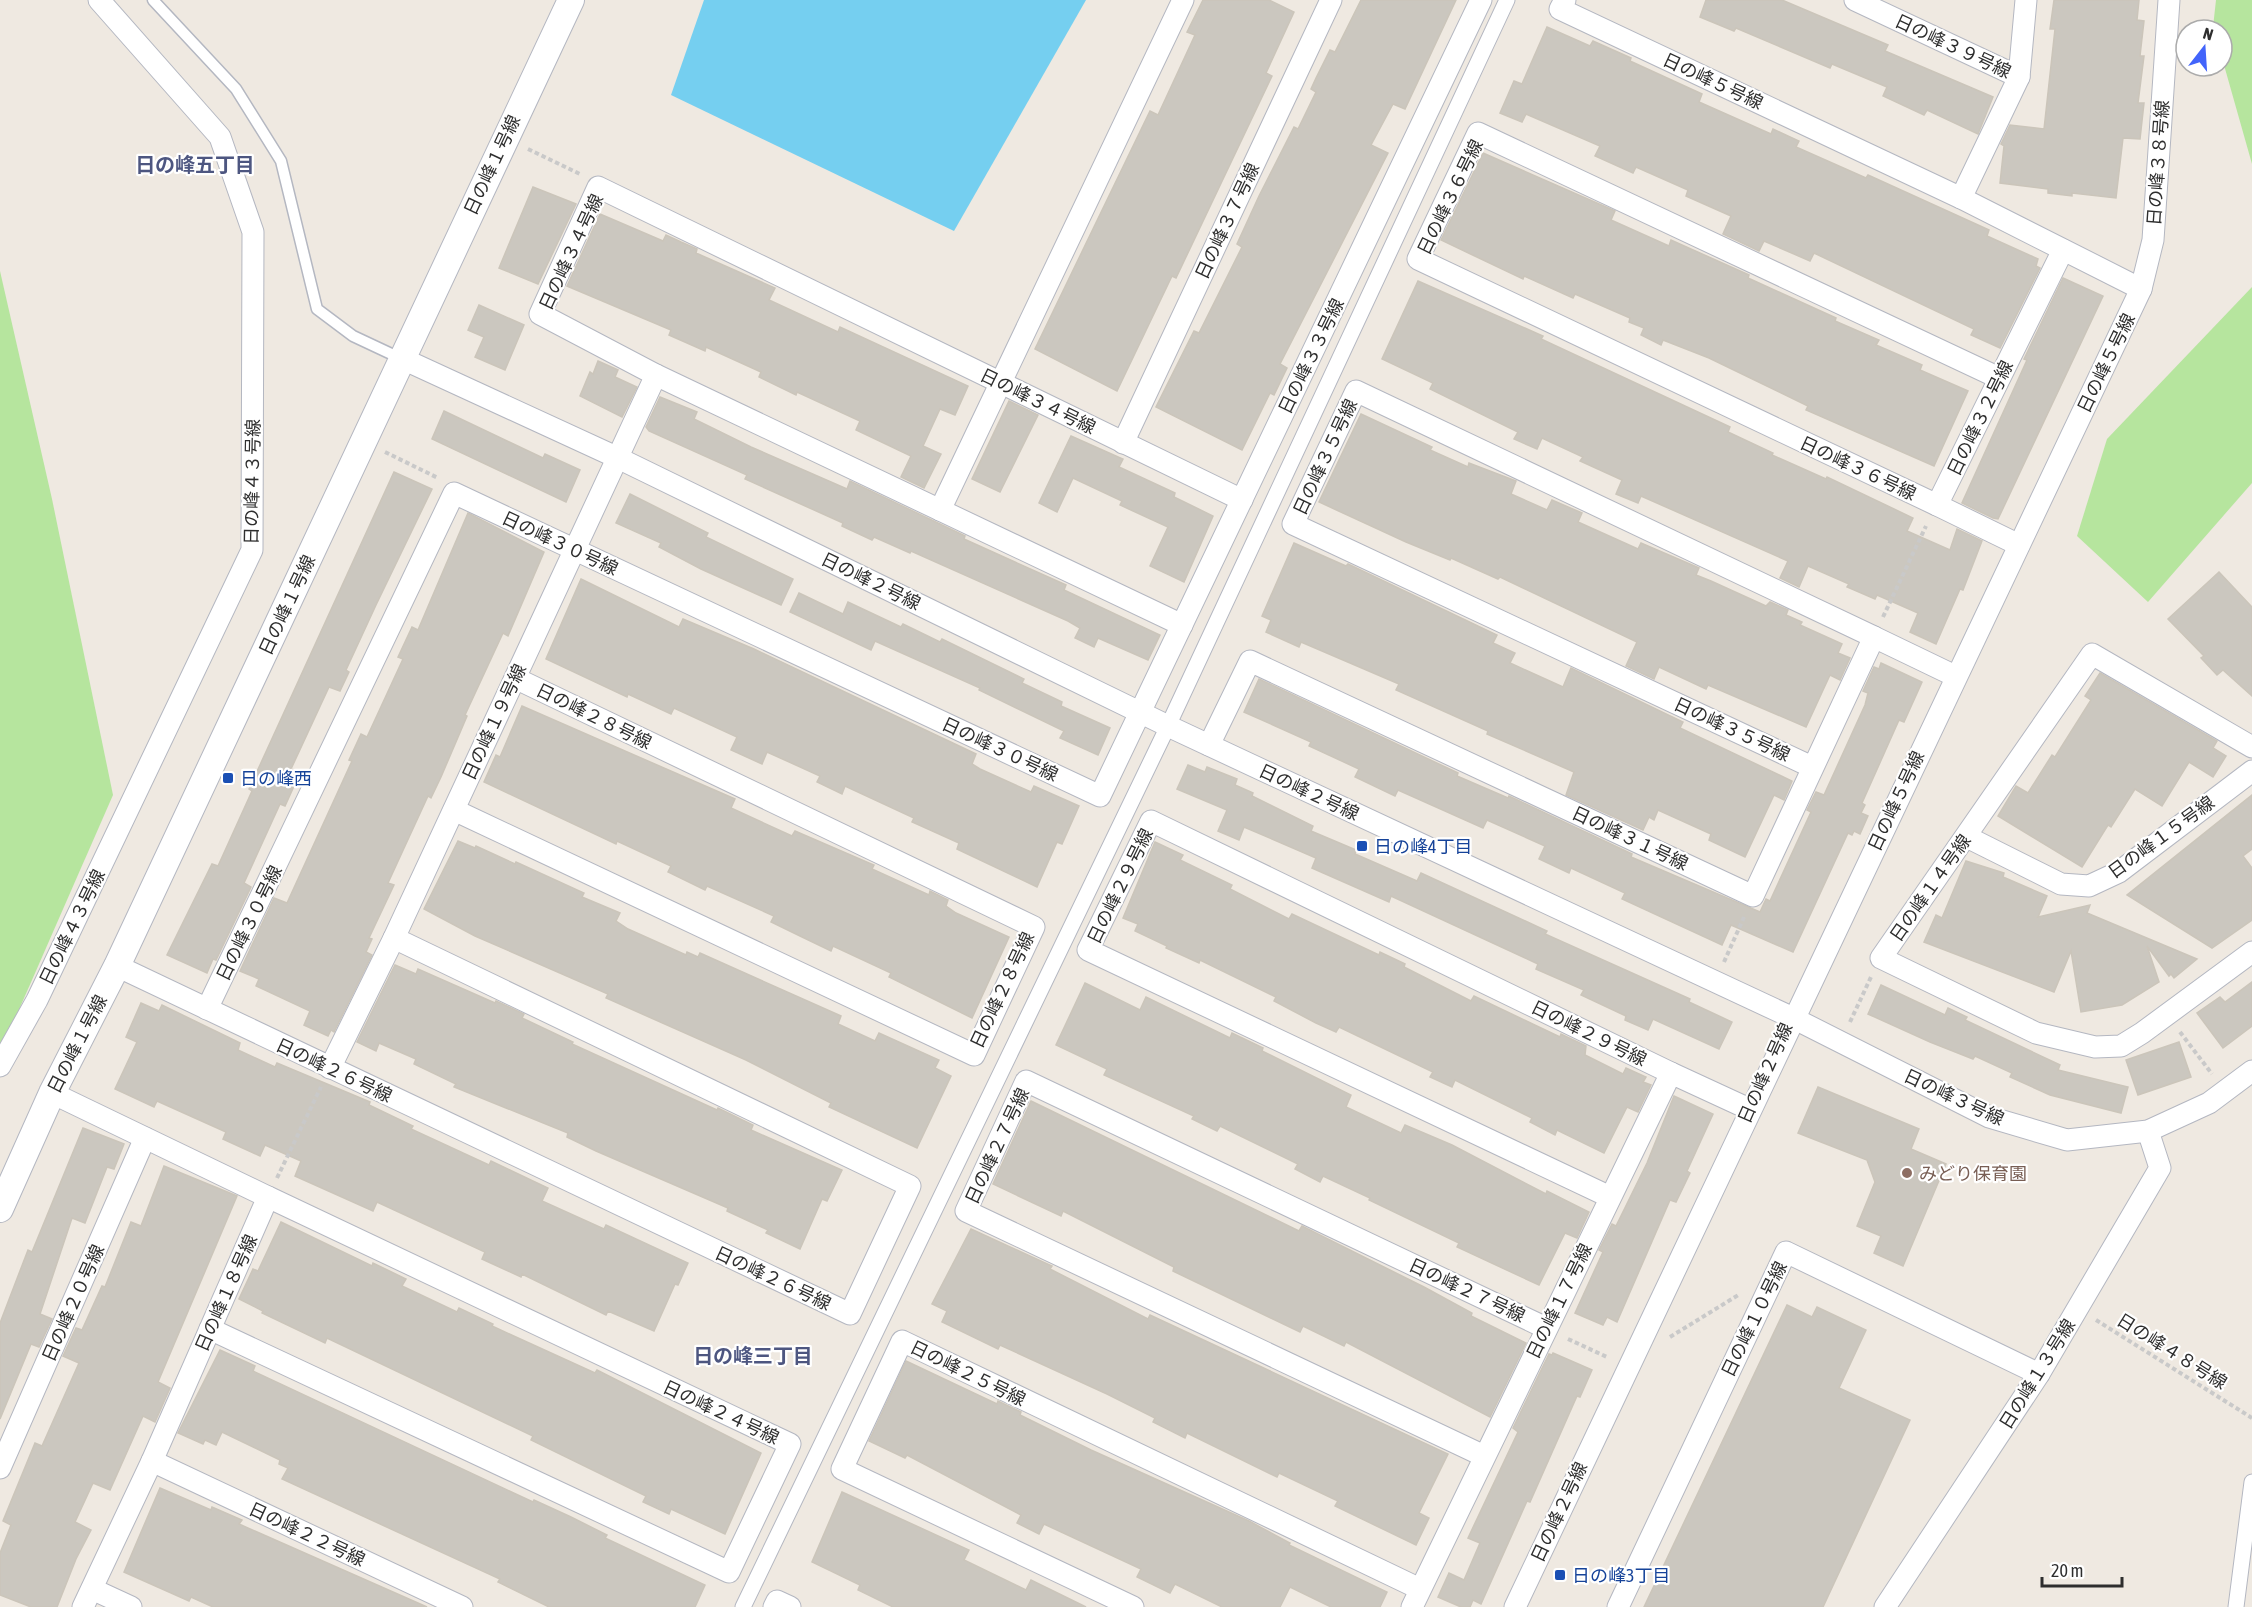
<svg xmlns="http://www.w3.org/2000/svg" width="2252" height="1607" viewBox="0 0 2252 1607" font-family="'Asap Condensed','Noto Sans JP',sans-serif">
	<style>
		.green { fill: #b6e59e }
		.water { fill: #75cff0 }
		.building { fill: #cbc7bf; stroke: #cbc5ba; stroke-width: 1.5 }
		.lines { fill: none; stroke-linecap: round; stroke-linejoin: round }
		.service-casing { stroke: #b4b7c1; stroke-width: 13 }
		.pedestrian-casing { stroke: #b4b7c1; stroke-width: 17 }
		.minor-casing { stroke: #b4b7c1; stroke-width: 23 }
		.tertiary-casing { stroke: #b4b7c1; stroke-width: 28 }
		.path { stroke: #c9c9c9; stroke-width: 4; stroke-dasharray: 4.5 3; stroke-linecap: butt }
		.service { stroke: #fff; stroke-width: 10 }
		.pedestrian { stroke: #fff; stroke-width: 15 }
		.minor { stroke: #fff; stroke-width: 21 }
		.tertiary { stroke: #fff; stroke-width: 26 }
		.transit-dot { fill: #1a4fb4; stroke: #fff; stroke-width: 2 }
		.education-dot { fill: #8d6e63; stroke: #fff; stroke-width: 2 }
		.labels { text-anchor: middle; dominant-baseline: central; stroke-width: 4.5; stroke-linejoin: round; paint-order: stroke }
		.street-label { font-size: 18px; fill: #2e2e2e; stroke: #fff }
		.transit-label { font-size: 18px; fill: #164399; stroke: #fff; text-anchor: start }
		.education-label { font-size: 18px; fill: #785e54; stroke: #fff; text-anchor: start }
		.neighbourhood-label { font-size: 20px; font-weight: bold; fill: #4d5680; stroke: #fff }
	</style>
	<rect width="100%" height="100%" fill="#efe9e1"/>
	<g class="green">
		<polygon points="2216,0 2252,0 2252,164 2222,58 2222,30 2214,30 2213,27"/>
		<polygon points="0,271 52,499 113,795 0,1053"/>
		<polygon points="2252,287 2252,483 2148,602 2077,536 2107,439"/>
	</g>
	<polygon class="water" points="704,0 1086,0 954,231 671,95"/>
	<g class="building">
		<polygon points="1203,0 1269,0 1294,12 1266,73 1272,76 1176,278 1172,276 1117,391 1035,349 1150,111 1158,115 1195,35 1187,32"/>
		<polygon points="1361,0 1456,0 1405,109 1393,104 1371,145 1388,153 1280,364 1287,368 1274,395 1270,393 1242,450 1156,407 1194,331 1199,333 1242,247 1237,244 1259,196 1294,127 1298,129 1316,92 1311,89 1316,78 1330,50 1335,52"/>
		<polygon points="1706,0 1782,0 1888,45 1885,51 1993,97 1978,134 1927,110 1924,115 1883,96 1887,87 1832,64 1830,68 1736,28 1734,31 1700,17"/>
		<polygon points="2054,0 2139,0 2137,20 2144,21 2140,56 2144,56 2138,103 2144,103 2140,139 2123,138 2116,198 2072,193 2072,196 2048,193 2048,189 2000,183 2004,146 2001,144 2010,125 2044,129 2055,29 2050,29"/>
		<polygon points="1547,27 1590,46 1593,41 1631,58 1630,61 1702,94 1699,102 1771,134 1773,129 1799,141 1796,147 1866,178 1868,175 1989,230 1987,236 2038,259 2036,266 2040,268 2000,348 1971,335 1974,329 1814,253 1810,261 1764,241 1759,251 1723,234 1731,216 1686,196 1688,190 1636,167 1633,173 1595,156 1600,146 1526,114 1522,122 1500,113 1514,81 1522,84"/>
		<polygon points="1483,153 1615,211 1611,220 1669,246 1671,240 1749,275 1748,278 1836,318 1835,321 1879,340 1876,345 1922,365 1920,370 1968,391 1934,466 1806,410 1808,406 1709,358 1663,340 1661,345 1641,335 1644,328 1629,322 1630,318 1575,294 1573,298 1524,276 1523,279 1441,240"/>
		<polygon points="533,187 576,204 538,284 499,268"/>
		<polygon points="600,214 663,241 666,235 681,242 697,249 696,253 775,288 769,300 838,332 840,327 968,386 955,415 940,409 923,446 941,454 924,488 901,477 911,456 856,430 860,421 797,392 796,395 759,377 761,372 706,347 705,351 669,335 671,330 567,286"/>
		<polygon points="2063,278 2103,296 1998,519 1993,518 1962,503 2027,360 2024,359"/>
		<polygon points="1418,281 1543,336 1541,339 1730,427 1728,432 1773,453 1772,455 1826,479 1827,477 1913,518 1907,531 1950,550 1957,529 1982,541 1963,590 1960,589 1936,644 1910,632 1918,613 1877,595 1875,599 1847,587 1849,584 1808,566 1799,587 1780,578 1788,561 1641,496 1638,503 1616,494 1622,480 1580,461 1583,457 1542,438 1537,449 1514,439 1518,432 1430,389 1433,383 1382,359"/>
		<polygon points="479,305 524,325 505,370 475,357 484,337 468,330"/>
		<polygon points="598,361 618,370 615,377 637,387 622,417 580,396 590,372 593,374"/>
		<polygon points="660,397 697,412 694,419 751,447 847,489 850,481 965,536 964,539 1066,585 1064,590 1160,635 1148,660 1098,638 1094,647 1075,638 1080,628 1068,621 911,551 910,553 874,537 872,540 842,526 843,523 745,479 747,475 649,431 646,427"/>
		<polygon points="1009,401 1038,415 1000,492 972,479"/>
		<polygon points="444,411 543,458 545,454 580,470 566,502 432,439"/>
		<polygon points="1361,414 1432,447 1430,450 1468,467 1469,463 1516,481 1511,494 1547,510 1552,500 1582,513 1578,522 1638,549 1641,543 1699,568 1696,575 1711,581 1766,606 1770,602 1788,610 1786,615 1802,622 1800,625 1842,644 1838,653 1850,658 1840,680 1830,675 1806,727 1708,685 1706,689 1659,667 1654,679 1626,666 1637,642 1500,577 1498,579 1451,558 1450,560 1406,542 1319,502"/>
		<polygon points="1071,436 1123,459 1119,467 1175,493 1174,497 1213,516 1184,582 1150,566 1168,527 1120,505 1122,501 1073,478 1057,512 1039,503"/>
		<polygon points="394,472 432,489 376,605 346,670 349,672 340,691 329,687 291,769 300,773 285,806 280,804 244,883 251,887 216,960 213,959 207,973 167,955 212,864 218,866 252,791 249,789"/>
		<polygon points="630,494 708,533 706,537 793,579 781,605 701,569 659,547 661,543 616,523"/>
		<polygon points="468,513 544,552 508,636 503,633 465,715 467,716 441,777 431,798 428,796 388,883 394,885 369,938 372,939 366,952 372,955 334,1032 331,1030 328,1036 304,1025 310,1011 256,986 259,979 240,971 274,898 287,903 352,761 349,760 361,734 367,737 403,659 398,657 412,627 418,630"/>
		<polygon points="1294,543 1346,566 1348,564 1497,635 1493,643 1515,653 1510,663 1563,687 1571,668 1683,722 1680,728 1792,781 1784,800 1774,795 1745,857 1709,840 1711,834 1658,810 1654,820 1649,817 1643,830 1566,795 1574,772 1487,734 1488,731 1396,690 1399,684 1301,642 1299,647 1266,632 1271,620 1262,616"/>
		<polygon points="2219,572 2252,607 2252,696 2223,670 2217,675 2201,658 2204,656 2168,619"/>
		<polygon points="581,579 679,627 683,619 754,649 976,754 972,764 980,769 1031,792 1034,786 1079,806 1062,844 1057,842 1037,887 957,849 959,843 912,822 914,818 845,786 842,794 817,782 820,776 767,752 762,764 731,750 737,737 674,708 671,714 628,694 627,697 546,659"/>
		<polygon points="799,593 843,614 848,602 901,627 903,624 940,642 942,639 1024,679 1022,683 1062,702 1061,706 1110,728 1098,755 1060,738 1064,731 979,690 980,688 875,641 871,650 790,612"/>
		<polygon points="1881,663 1922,682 1904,722 1899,720 1862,803 1865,805 1861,813 1868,816 1860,834 1854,831 1852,835 1848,833 1793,952 1731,925 1722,945 1622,899 1625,893 1571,868 1569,873 1539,859 1545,846 1487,820 1483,828 1398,790 1395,796 1355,777 1359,769 1309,746 1311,742 1244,712 1259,679 1458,773 1457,776 1508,798 1509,796 1632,854 1631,857 1760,912 1766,899 1770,901 1811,812 1807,810 1816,792 1824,795 1865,705 1868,693 1863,691 1874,667 1879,669"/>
		<polygon points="2100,673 2217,741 2213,748 2226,756 2213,777 2189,762 2162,806 2135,789 2111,827 2108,825 2082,867 1998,816 2016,786 2028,793 2052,755 2055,757 2091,700 2085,696"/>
		<polygon points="522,706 735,799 731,808 792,836 795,831 874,865 872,869 929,895 930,891 948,900 946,906 956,913 1009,937 972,1018 889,977 891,973 833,946 831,951 800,936 771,922 774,916 707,886 705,890 668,872 671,866 617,841 616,844 484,782 496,755 500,757"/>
		<polygon points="1188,765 1205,772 1207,767 1237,779 1235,785 1253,793 1252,796 1313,826 1311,831 1356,850 1355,854 1417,881 1421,873 1547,931 1545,934 1690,999 1689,1002 1732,1022 1719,1049 1653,1019 1648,1030 1625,1020 1626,1016 1581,995 1584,990 1536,969 1538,964 1391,896 1389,902 1312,868 1316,858 1244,827 1239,840 1218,831 1227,810 1177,789"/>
		<polygon points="2252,795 2252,849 2243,856 2252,868 2252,920 2212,948 2127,895"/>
		<polygon points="458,841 475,848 476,846 515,864 516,862 584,893 582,897 620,913 616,921 628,929 686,955 687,952 698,957 700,953 841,1016 838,1024 875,1041 879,1033 939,1060 935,1068 951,1076 917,1148 829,1107 831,1103 746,1060 606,998 608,994 475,936 424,909"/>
		<polygon points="1155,842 1183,855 1180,860 1232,885 1230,889 1289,919 1292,914 1379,955 1380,952 1405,964 1404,967 1471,1001 1474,996 1560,1037 1561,1034 1586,1046 1585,1055 1623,1074 1626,1068 1646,1077 1643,1082 1651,1085 1638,1112 1627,1107 1604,1153 1557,1130 1555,1135 1530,1122 1532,1118 1455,1080 1452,1087 1430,1077 1433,1072 1339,1027 1336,1032 1316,1023 1274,1001 1276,997 1200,960 1199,963 1166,948 1167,946 1135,931 1138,924 1123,918"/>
		<polygon points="1966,861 2004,873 2003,877 2047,896 2038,917 2090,905 2087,913 2197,959 2174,978 2171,974 2169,976 2147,946 2159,982 2122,1005 2081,1012 2071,951 2054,992 1924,942 1936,915 1942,918"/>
		<polygon points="395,965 416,974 418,969 495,1003 496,1001 524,1014 522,1018 573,1042 572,1044 717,1110 718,1108 753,1125 751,1130 842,1170 827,1201 822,1199 800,1249 766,1233 768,1230 727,1211 728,1208 596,1151 567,1137 568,1133 454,1087 456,1084 414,1064 416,1059 379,1043 376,1051 357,1042"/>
		<polygon points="2252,982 2252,1026 2223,1048 2197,1013 2220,997 2225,1002"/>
		<polygon points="1085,983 1140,1010 1146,997 1230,1038 1232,1033 1263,1048 1262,1051 1351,1095 1346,1107 1401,1133 1405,1125 1452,1145 1546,1194 1547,1191 1589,1212 1577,1238 1565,1233 1539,1285 1457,1247 1459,1243 1369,1200 1370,1198 1323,1176 1320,1182 1295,1169 1298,1164 1220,1126 1217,1131 1192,1119 1194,1116 1104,1075 1107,1069 1056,1045"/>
		<polygon points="1881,985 1945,1015 1948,1008 1967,1017 1965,1020 2060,1065 2058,1070 2128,1087 2121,1113 2050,1095 2010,1077 2012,1073 1975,1056 1973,1059 1930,1042 1868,1014"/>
		<polygon points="141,1003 159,1011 162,1005 240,1043 238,1050 275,1067 277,1063 370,1102 369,1105 413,1126 411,1129 489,1165 491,1161 548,1188 542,1201 604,1229 606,1225 688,1263 678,1285 675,1284 654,1331 608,1311 606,1315 522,1274 521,1277 482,1259 485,1252 377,1202 373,1211 295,1176 301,1161 265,1145 260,1156 223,1139 226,1132 157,1101 154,1107 115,1089 137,1042 126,1037"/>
		<polygon points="2179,1042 2191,1077 2138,1095 2126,1060"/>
		<polygon points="1818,1087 1919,1129 1911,1149 1946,1164 1903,1266 1874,1253 1881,1236 1857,1226 1875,1182 1867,1160 1798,1133"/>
		<polygon points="1674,1096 1713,1114 1687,1171 1690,1173 1676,1202 1670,1200 1617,1322 1607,1317 1603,1325 1575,1313 1603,1252 1599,1250 1612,1224 1616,1226 1647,1163"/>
		<polygon points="1031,1101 1299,1231 1302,1226 1424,1287 1472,1313 1471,1316 1526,1343 1490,1417 1346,1342 1344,1346 1303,1326 1300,1332 1173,1271 1174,1267 1063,1211 1061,1216 993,1184"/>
		<polygon points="83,1128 124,1144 114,1169 107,1167 85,1223 72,1218 40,1314 52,1319 39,1347 31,1344 0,1419 0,1323 28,1250 32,1252"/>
		<polygon points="164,1166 237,1196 158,1382 170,1388 155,1422 143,1416 110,1490 93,1483 75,1522 91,1530 76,1559 57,1607 31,1607 0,1595 0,1553 11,1525 3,1521 35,1443 42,1446 79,1363 63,1356 76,1328 82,1330 102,1286 105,1287 131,1222 141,1226"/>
		<polygon points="281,1222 372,1266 373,1263 406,1279 402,1286 457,1312 459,1308 493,1324 492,1326 595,1373 597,1370 761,1453 725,1534 671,1509 669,1514 643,1502 646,1496 531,1440 533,1436 327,1338 325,1343 262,1313 263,1311 239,1299 253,1269 258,1271"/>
		<polygon points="971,1229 1052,1266 1050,1269 1148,1319 1150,1315 1448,1454 1419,1513 1429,1518 1416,1545 1335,1506 1338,1501 1279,1473 1277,1477 1187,1433 1185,1438 1153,1422 1155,1418 1107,1394 1000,1345 998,1349 942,1322 947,1311 932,1304"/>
		<polygon points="1787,1305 1812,1317 1817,1307 1866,1330 1839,1388 1910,1420 1823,1607 1644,1607"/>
		<polygon points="220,1350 255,1366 253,1371 533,1502 534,1500 571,1517 607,1535 605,1538 705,1585 695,1607 549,1607 498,1582 500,1579 282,1479 288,1468 279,1464 280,1460 222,1432 216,1445 205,1440 203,1444 178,1433"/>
		<polygon points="1553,1353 1592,1370 1580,1397 1577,1396 1530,1502 1527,1501 1481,1604 1473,1600 1470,1607 1461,1607 1438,1597 1449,1573 1464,1580 1480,1543 1468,1538 1518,1432 1513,1428 1549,1354 1552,1355"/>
		<polygon points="906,1361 997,1404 998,1401 1021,1412 1020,1415 1091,1450 1249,1521 1290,1543 1289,1545 1387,1592 1380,1607 1331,1607 1290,1587 1280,1607 1222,1607 1175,1584 1170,1593 1137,1577 1141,1569 1044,1524 1039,1534 1017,1523 1021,1515 907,1455 905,1458 869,1441"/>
		<polygon points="160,1488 211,1510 212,1507 242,1520 239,1524 427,1607 213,1607 191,1597 189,1601 124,1572"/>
		<polygon points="842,1492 969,1550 964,1560 1026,1590 1031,1580 1086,1607 893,1607 858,1590 860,1585 812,1562"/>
	</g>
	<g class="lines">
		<defs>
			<polyline id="service" points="153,0 236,89 281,161 317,309 353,336 402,359"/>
			<g id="pedestrian">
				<polyline points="743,1607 1168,726 1507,0"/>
				<polyline points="2236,1607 2252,1482"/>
			</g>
			<g id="minor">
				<polyline points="1565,0 1560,9 1961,198 2141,289"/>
				<polyline points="1855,0 2019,77"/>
				<polyline points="1961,198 2019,77 2026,0"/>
				<polyline points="403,359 616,457 1168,726 1793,1018 1989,1117 2067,1140 2148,1131 2209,1103 2252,1071"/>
				<polyline points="1123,443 1331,0"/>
				<polyline points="1937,505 1418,259 1478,133 1999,378"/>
				<polyline points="940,510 1183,0"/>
				<polyline points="2019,545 1937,505 2063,250"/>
				<polyline points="1182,625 656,375 540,314 598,187 1242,500"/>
				<polyline points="1209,745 1250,661 1753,896 1874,637 1955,676"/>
				<polyline points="2252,747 2092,654 1881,958 2036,1033 2095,1047 2121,1046 2142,1033 2252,952"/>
				<polyline points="1812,767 1293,524 1356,391 1874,637"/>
				<polyline points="454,810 974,1055 1034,927 515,678"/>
				<polyline points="1967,837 2061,884 2089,886 2119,872 2252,771"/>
				<polyline points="117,966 850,1314 910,1186 394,938"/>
				<polyline points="207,1009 454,493 1100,796 1481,0"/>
				<polyline points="0,1066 37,1000 252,550 253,232 220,137 99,0"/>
				<polyline points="330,1068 394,938 656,375"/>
				<polyline points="52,1093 268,1197 152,1461 83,1607"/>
				<polyline points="1610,1197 1088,950 1151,821 1671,1073"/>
				<polyline points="210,1329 729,1572 790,1444 268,1197"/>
				<polyline points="1484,1456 966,1211 1026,1081 1546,1328"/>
				<polyline points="152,1461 462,1607"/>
				<polyline points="0,1468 145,1138"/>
				<polyline points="92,1589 131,1607"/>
				<polyline points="774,1607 777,1601 790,1607"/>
				<polyline points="1133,1607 842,1469 902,1341 1420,1589"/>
				<polyline points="1412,1607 1671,1073 1749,1109"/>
				<polyline points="1515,1607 2141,289 2153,240 2169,0"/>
				<polyline points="1618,1607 1786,1252 2039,1374"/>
				<polyline points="1885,1607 2039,1374 2160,1168 2148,1131"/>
			</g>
			<polyline id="tertiary" points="0,1209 52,1093 117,966 571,0"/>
		</defs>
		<use href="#service" class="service-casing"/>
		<use href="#pedestrian" class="pedestrian-casing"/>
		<use href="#minor" class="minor-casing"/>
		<use href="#tertiary" class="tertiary-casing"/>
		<g class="path">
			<polyline points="528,149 580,174"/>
			<polyline points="385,452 438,478"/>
			<polyline points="1883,617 1926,526"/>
			<polyline points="1724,962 1744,917"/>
			<polyline points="1850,1022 1871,977"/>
			<polyline points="2180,1032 2212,1074"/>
			<polyline points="277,1178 321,1087"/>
			<polyline points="2096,1320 2252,1418"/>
			<polyline points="1670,1337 1740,1294"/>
			<polyline points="1568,1339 1607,1357"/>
		</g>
		<use href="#service" class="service"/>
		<use href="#pedestrian" class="pedestrian"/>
		<use href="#minor" class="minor"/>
		<use href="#tertiary" class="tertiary"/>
	</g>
	<g class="transit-dot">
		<rect x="222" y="772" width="12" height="12" rx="3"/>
		<rect x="1356" y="840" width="12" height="12" rx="3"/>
		<rect x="1554" y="1569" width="12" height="12" rx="3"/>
	</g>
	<circle class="education-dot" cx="1907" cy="1173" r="6"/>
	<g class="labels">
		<g class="street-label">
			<text transform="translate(1953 46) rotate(25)">日の峰３９号線</text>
			<text transform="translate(1713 81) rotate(25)">日の峰５号線</text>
			<text transform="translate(2158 163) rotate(-86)">日の峰３８号線</text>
			<text transform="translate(492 165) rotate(-65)">日の峰１号線</text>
			<text transform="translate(1450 197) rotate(-64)">日の峰３６号線</text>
			<text transform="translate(1227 221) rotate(-65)">日の峰３７号線</text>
			<text transform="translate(571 252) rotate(-65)">日の峰３４号線</text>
			<text transform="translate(1311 356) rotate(-64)">日の峰３３号線</text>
			<text transform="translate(2106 363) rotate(-64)">日の峰５号線</text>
			<text transform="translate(1038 401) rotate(26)">日の峰３４号線</text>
			<text transform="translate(1980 418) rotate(-64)">日の峰３２号線</text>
			<text transform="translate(1325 457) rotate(-65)">日の峰３５号線</text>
			<text transform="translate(1858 468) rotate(25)">日の峰３６号線</text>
			<text transform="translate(252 482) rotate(-89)">日の峰４３号線</text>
			<text transform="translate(560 543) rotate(25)">日の峰３０号線</text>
			<text transform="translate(871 581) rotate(26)">日の峰２号線</text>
			<text transform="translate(287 605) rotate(-65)">日の峰１号線</text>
			<text transform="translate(594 716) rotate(26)">日の峰２８号線</text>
			<text transform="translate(494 722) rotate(-65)">日の峰１９号線</text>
			<text transform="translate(1732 729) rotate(25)">日の峰３５号線</text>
			<text transform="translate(1000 749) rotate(25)">日の峰３０号線</text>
			<text transform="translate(1309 792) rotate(25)">日の峰２号線</text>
			<text transform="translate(1896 801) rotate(-65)">日の峰５号線</text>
			<text transform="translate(2161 837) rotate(-36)">日の峰１５号線</text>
			<text transform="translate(1630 838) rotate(25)">日の峰３１号線</text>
			<text transform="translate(1120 886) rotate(-64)">日の峰２９号線</text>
			<text transform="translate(1930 888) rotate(-55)">日の峰１４号線</text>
			<text transform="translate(249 923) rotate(-64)">日の峰３０号線</text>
			<text transform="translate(72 927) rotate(-64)">日の峰４３号線</text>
			<text transform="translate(1002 990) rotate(-65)">日の峰２８号線</text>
			<text transform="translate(1589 1033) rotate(26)">日の峰２９号線</text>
			<text transform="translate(77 1044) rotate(-63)">日の峰１号線</text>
			<text transform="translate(334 1070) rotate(25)">日の峰２６号線</text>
			<text transform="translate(1765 1073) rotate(-66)">日の峰２号線</text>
			<text transform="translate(1954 1097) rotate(25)">日の峰３号線</text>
			<text transform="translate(997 1146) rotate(-65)">日の峰２７号線</text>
			<text transform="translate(773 1278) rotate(25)">日の峰２６号線</text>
			<text transform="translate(1467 1290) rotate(25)">日の峰２７号線</text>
			<text transform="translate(226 1293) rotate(-66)">日の峰１８号線</text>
			<text transform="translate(1559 1301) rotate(-64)">日の峰１７号線</text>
			<text transform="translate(73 1303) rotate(-66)">日の峰２０号線</text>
			<text transform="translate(1754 1319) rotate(-64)">日の峰１０号線</text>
			<text transform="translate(2172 1351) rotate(32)">日の峰４８号線</text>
			<text transform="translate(968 1373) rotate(26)">日の峰２５号線</text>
			<text transform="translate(2037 1374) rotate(-58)">日の峰１３号線</text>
			<text transform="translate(721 1412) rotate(25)">日の峰２４号線</text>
			<text transform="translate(1559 1512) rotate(-65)">日の峰２号線</text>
			<text transform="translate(307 1534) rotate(25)">日の峰２２号線</text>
		</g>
		<g class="transit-label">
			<text x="240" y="778">日の峰西</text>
			<text x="1374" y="846">日の峰4丁目</text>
			<text x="1572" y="1575">日の峰3丁目</text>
		</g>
		<g class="education-label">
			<text x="1919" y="1173">みどり保育園</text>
		</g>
		<g class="neighbourhood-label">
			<text x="195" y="164">日の峰五丁目</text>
			<text x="753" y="1355">日の峰三丁目</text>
		</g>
	</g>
	<g transform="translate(2204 48) rotate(17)"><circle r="28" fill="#ffffff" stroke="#ababab" stroke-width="1.5"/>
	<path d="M0-4.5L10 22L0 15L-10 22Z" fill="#4264fb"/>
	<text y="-9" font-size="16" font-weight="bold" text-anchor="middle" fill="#2e2e2e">N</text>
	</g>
	<path d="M2042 1577v9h80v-9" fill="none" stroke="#2e2e2e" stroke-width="3"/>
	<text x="2051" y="1577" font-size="18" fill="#2e2e2e" stroke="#ffffff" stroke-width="4.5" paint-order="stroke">20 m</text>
</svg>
